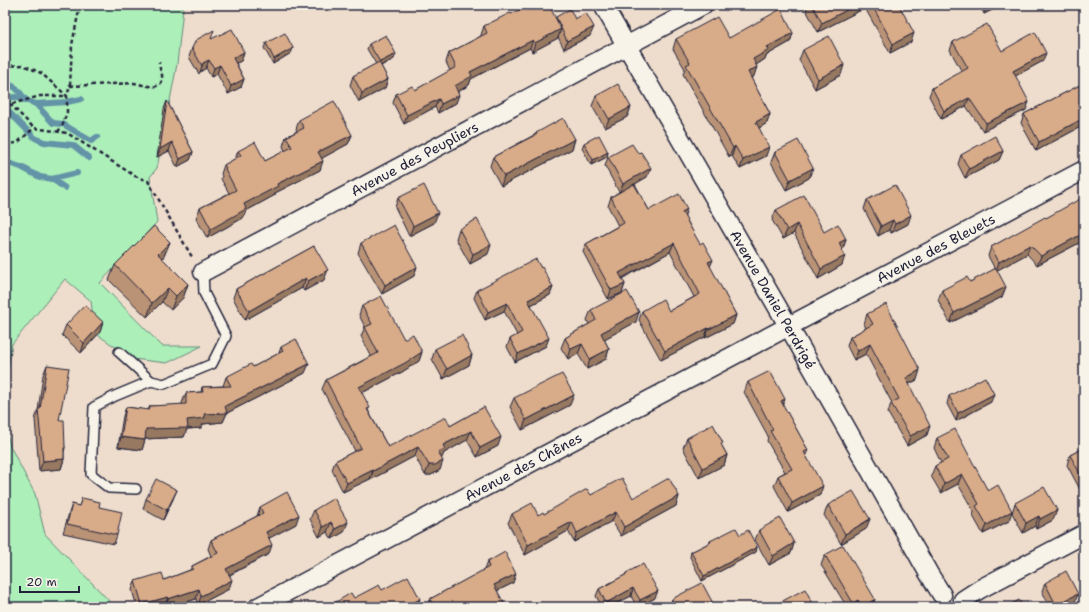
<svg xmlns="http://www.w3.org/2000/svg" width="1089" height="612" viewBox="0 0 1089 612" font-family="'Shantell Sans',sans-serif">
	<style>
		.green { fill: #acefb9; stroke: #67887a }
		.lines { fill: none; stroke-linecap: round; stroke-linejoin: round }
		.stream { stroke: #6493a7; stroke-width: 6 }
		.service-casing { stroke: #22223b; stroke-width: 12 }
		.minor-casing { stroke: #22223b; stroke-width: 21 }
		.path { stroke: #22223b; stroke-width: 2.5; stroke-dasharray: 4 3; stroke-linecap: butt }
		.service { stroke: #f7f3e8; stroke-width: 9 }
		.minor { stroke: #f7f3e8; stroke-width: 18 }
		.wall { fill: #ba9376; stroke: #22223b }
		.shaded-wall { fill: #977860; stroke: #22223b }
		.building { fill: #d8ab89; stroke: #22223b }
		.labels { text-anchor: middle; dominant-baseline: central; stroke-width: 3; stroke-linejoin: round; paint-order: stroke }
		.street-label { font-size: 14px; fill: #22223b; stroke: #f7f3e8 }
	</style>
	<rect width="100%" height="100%" fill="#edc"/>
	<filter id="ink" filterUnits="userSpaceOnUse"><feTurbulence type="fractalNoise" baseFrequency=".025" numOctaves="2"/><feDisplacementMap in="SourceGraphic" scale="8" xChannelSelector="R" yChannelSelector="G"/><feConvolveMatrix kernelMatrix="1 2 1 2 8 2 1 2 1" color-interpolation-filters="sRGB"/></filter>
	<g filter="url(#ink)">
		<g class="green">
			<polygon points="5,5 182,5 183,9 177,64 157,168 150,177 157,222 100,283 162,346 202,346 167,363 133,359 95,333 91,301 65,279 12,344 5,385"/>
			<polygon points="5,424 10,446 35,494 45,534 115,607 5,607"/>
		</g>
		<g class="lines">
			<g class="stream">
				<polyline points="5,82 16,88 26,100"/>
				<polyline points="5,98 16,97 36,104 67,102 81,99"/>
				<polyline points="36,104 53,123 63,124 91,141 97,137"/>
				<polyline points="5,108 35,138 44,142 73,145 89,158"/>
				<polyline points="5,162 21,167 40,177 52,179 77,173"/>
				<polyline points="52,179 65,188"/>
			</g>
			<defs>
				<g id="service">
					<polyline points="119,352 151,381 164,384 212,364 226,336 204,293 203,272"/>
					<polyline points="136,489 109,488 91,474 94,407 115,396 151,381"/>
				</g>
				<g id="minor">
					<path id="s1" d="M603 5 789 327 929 574 942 595"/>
					<path id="s2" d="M203 272 703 5"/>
					<polyline points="963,600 980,589 1084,534"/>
					<path id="s3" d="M258 607 1084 170"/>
				</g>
			</defs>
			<use href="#service" class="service-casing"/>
			<use href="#minor" class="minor-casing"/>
			<g class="path">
				<polyline points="5,66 23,65 41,73 67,96"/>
				<path d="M70 86 134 83C143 84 164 94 162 75 161 71 159 67 159 62"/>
				<polyline points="5,99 34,128 67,133 135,176 148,181 192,257"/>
				<polyline points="12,104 40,96 66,96"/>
				<polyline points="58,132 63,124 67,112 67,96 70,86 72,45 80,5"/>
				<polyline points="5,144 17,143 34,128"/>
			</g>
			<use href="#service" class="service"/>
			<use href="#minor" class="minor"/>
		</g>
		<g class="wall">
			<polygon points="808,5 899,5 911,42 890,53 865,8 818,32 806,10"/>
			<polygon points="980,5 1002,5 984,14"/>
			<polygon points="511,14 555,18 556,17 575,19 590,36 564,49 558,37 558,38 532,52 530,48 471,79 469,85 458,92 456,103 438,113 435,107 404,124 393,103 396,94 415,90 450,71 446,62 449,53 481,36 481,35 484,26"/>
			<polygon points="793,33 790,42 767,55 765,59 756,65 754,76 751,78 770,114 767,123 759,128 766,156 740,169 732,156 729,157 683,74 685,69 673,49 676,39 729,38"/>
			<polygon points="211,39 244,52 241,61 236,63 244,79 241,87 228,94 217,74 211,77 206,68 200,72 199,74 189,57 192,48"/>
			<polygon points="953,42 1002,51 1043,61 1015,76 1026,110 983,131 966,106 941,119 929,96 932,88 962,72 950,50"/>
			<polygon points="266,43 293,48 291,53 273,64 264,48"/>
			<polygon points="369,44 394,59 381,66 388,79 385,88 359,102 350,85 353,76 376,64 367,49"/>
			<polygon points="803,50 841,75 815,89 799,60"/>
			<polygon points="1084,83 1084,125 1036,151 1021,123 1024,114"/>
			<polygon points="596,96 631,107 627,117 605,128 592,106"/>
			<polygon points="167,101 193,152 190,160 177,167 169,151 157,157 164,109"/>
			<polygon points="299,120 352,135 348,144 322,158 320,170 275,193 275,195 246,211 243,218 207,238 196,218 200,208 229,193 221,179 222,176 221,174 224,165 235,159 238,151 265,161 285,151 283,146 286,137 297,131 296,129"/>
			<polygon points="536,133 575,139 572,149 501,186 490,166 493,157 536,134"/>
			<polygon points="584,143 608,152 607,157 591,165 582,148"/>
			<polygon points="1003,151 999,160 965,178 958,164 961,155"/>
			<polygon points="775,152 809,178 786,190 771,162"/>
			<polygon points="608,157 647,177 635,184 649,210 685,216 710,267 736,315 733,324 705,338 705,337 661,360 639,320 642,311 669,311 694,297 670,252 622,279 625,284 622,293 608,299 583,252 586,244 618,226 608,206 611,197 619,192 605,166"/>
			<polygon points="398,198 434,223 409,236 395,207"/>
			<polygon points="867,200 908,224 891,233 889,230 878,236 864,209"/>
			<polygon points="1084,202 1084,243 1083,241 1037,265 1027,254 997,270 1002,297 950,323 938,300 942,290 970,282 995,269 988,256 991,247 1046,218"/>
			<polygon points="776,210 824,232 846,239 843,249 842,249 842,265 818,279 794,233 783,239 772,220"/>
			<polygon points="459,229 488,254 470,264 456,239"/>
			<polygon points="170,242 164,256 162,259 188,284 183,298 171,310 162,302 147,317 109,280 115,265"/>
			<polygon points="361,243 414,276 382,294 358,253"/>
			<polygon points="314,246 324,280 304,291 302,288 245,320 233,298 236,289"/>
			<polygon points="541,268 553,287 550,295 531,305 546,346 515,362 507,347 510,339 517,335 504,311 485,320 474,298 477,290"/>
			<polygon points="362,306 404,339 422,352 419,361 402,372 362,393 369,412 388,447 450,426 484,407 498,446 477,457 467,440 444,453 441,458 440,470 431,475 425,475 415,456 370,480 370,479 343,492 332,470 335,461 355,451 322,389 326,380 371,356 361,336 365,327 359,315"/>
			<polygon points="591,310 636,322 604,339 609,349 606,359 587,369 578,354 568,359 561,348 565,338 589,324 587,320"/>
			<polygon points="867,314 917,380 909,384 927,435 907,446 888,413 891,403 892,403 866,354 854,360 847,346 850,337 866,328 864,324"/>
			<polygon points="103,322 100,332 81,353 62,335 66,325"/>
			<polygon points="281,347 305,373 227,413 223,422 203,424 201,428 187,429 184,437 145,439 142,450 118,447 123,416 126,407 148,410 150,406 182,405 182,403 186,393 201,392 202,387 223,386 226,377 253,367 279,353"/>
			<polygon points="435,349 472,355 469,365 443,379 432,359"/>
			<polygon points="47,365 65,448 64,452 64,459 61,469 39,471 35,419 38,411 43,375"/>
			<polygon points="748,382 783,405 808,450 806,455 820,495 788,512 774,486 778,476 785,472 767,441 768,436 744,392"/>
			<polygon points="949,396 991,402 956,421 947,404"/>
			<polygon points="514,398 570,405 522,430 510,407"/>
			<polygon points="687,438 722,446 727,455 724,465 699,478 683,448"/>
			<polygon points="937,438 988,491 1009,521 983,534 973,516 974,512 958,484 941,493 931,476 935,466 941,463 934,448"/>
			<polygon points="1084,448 1084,497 1067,465 1070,455"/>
			<polygon points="591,495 633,498 679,496 676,506 621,536 612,521 574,542 568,531 525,555 508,523 512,514 538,515 544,514"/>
			<polygon points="82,498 117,535 114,544 63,533 69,513 72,504 79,506"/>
			<polygon points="146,499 173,499 163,520 143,509"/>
			<polygon points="1015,503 1057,510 1053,520 1036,529 1035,526 1023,533 1012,513"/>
			<polygon points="828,505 866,529 841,544 824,515"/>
			<polygon points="260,507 296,524 269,538 269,554 230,575 229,589 198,605 196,599 171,607 137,607 132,590 135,581 164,580 190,570 192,566 211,556 208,549 211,540 257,516"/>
			<polygon points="314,510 344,532 332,539 327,532 319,537 310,519"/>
			<polygon points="759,530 794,543 791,553 769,565 755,540"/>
			<polygon points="740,535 757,547 756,552 702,581 690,557 691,552 709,543 710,541"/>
			<polygon points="825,555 875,599 872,607 847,607 821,565"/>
			<polygon points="487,562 513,583 497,591 506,607 427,607 430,599 484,570"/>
			<polygon points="626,573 655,598 639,607 637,607 631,596 610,607 602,607 596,596 599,589 625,575"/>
			<polygon points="1045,583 1075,602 1065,607 1050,607 1042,591"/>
			<polygon points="672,599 715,607 669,607"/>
		</g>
		<g class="shaded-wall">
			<polygon points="856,5 866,5 865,8 818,32 822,23"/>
			<polygon points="988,5 1002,5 984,14"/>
			<polygon points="594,27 590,36 564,49 567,41"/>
			<polygon points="561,29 558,38 532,52 535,43"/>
			<polygon points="793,33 790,42 767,55 765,59 750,69 753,59 767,47"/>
			<polygon points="914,33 911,42 890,53 893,44"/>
			<polygon points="533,40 530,48 471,79 469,85 452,95 455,86 470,72"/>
			<polygon points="293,48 291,53 273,64 274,59"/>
			<polygon points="244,52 241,61 230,66 233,58"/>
			<polygon points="1046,53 1043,61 1010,79 1013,71"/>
			<polygon points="396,54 394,59 378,67 380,62"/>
			<polygon points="209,60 206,68 200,72 203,63"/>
			<polygon points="220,65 217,74 211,77 214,68"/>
			<polygon points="844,65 841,75 815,89 818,79"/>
			<polygon points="757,67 754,76 744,81 748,72"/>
			<polygon points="244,79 241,87 228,94 231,86"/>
			<polygon points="388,79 385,88 359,102 362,93"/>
			<polygon points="459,95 456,103 438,113 441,104"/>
			<polygon points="969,98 966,106 941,119 944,111"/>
			<polygon points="439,99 435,107 404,124 407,115"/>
			<polygon points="1029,102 1026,110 983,131 986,123"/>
			<polygon points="631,107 627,117 605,128 609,119"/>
			<polygon points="770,114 767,123 753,132 756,122"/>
			<polygon points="1084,118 1084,125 1036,151 1039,142"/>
			<polygon points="352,135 348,144 315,162 318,152"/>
			<polygon points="575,139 572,149 501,186 504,176"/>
			<polygon points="172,142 169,151 157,157 160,149"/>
			<polygon points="735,146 732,156 729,157 733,148"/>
			<polygon points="769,147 766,156 740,169 743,160"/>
			<polygon points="1003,151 999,160 965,178 969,169"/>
			<polygon points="193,152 190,160 177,167 180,159"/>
			<polygon points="608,152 607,157 591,165 593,160"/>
			<polygon points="323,161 320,170 275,193 275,195 246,211 243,218 207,238 211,229 244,204 277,184"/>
			<polygon points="651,168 647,177 619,193 623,184"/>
			<polygon points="813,168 809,178 786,190 790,180"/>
			<polygon points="687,209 684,218 682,212"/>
			<polygon points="438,213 434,223 409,236 413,226"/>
			<polygon points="911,215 908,224 891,233 895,224"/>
			<polygon points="893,220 889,230 878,236 881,226"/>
			<polygon points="797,224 794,233 783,239 787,230"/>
			<polygon points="1084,233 1084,238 1083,241 1037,265 1041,256"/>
			<polygon points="846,239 843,249 835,253 839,243"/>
			<polygon points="170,242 164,256 153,268 158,254"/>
			<polygon points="674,243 670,252 615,282 619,273"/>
			<polygon points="491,245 488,254 470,264 473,254"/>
			<polygon points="1030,245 1027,254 996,271 999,262"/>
			<polygon points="845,256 842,265 818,279 821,269"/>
			<polygon points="713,260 709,269 708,262"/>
			<polygon points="417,267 414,276 382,294 385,285"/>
			<polygon points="328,270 324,280 304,291 308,281"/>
			<polygon points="306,278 302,288 245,320 249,311"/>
			<polygon points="188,284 183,298 171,310 176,296"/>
			<polygon points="625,284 622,293 608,299 611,290"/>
			<polygon points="553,287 550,295 525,308 528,300"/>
			<polygon points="1006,287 1002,297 950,323 954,313"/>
			<polygon points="168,288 162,302 147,317 152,303"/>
			<polygon points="507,303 504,311 485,320 488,312"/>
			<polygon points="639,312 636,322 597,343 601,333"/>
			<polygon points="736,315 733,324 705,338 709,329"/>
			<polygon points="103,322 100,332 81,353 84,343"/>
			<polygon points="708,328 705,337 661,360 665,351"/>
			<polygon points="549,338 546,346 515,362 518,354"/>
			<polygon points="582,344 578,354 568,359 571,349"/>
			<polygon points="870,344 866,354 854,360 858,351"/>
			<polygon points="609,349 606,359 587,369 590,359"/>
			<polygon points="422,352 419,361 402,372 356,396 359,387"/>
			<polygon points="472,355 469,365 443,379 447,369"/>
			<polygon points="309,364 305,373 227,413 223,422 203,424 201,428 187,429 184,437 143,439 146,429 187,420 204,414 225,406"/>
			<polygon points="920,370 917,380 902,387 906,378"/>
			<polygon points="994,394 991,402 956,421 958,413"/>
			<polygon points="574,395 570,405 522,430 526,420"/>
			<polygon points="785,399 782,408 781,401"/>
			<polygon points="930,426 927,435 907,446 910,436"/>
			<polygon points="471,431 467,440 444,453 442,458 435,461 438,452 443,445"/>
			<polygon points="121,437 145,440 142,450 118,447"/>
			<polygon points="501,437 498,446 477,457 480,448"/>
			<polygon points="418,447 415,456 370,480 373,471"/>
			<polygon points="727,455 724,465 699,478 703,468"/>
			<polygon points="64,459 61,469 39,471 43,461"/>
			<polygon points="443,461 440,470 431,475 425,475 429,465"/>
			<polygon points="373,470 370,479 343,492 347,483"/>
			<polygon points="962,474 958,484 941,493 944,484"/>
			<polygon points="823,486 820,495 788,512 792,503"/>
			<polygon points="177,490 173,499 163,520 167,510"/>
			<polygon points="679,496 676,506 621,536 624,527"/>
			<polygon points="1057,510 1053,520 1036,529 1040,519"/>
			<polygon points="1012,511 1009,521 983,534 987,525"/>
			<polygon points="616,512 612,521 574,542 577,533"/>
			<polygon points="299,515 296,524 262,542 266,532"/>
			<polygon points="1039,516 1035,526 1023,533 1026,523"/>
			<polygon points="870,519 866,529 841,544 845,534"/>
			<polygon points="331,522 327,532 319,537 323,527"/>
			<polygon points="348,522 344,532 332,539 335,529"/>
			<polygon points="572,522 568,531 525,555 528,545"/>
			<polygon points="794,543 791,553 769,565 773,556"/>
			<polygon points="272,545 269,554 223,578 226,569"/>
			<polygon points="757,547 756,552 702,581 704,576"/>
			<polygon points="516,574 513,583 491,594 494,585"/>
			<polygon points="232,580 229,589 198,605 201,596"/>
			<polygon points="633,588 631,596 610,607 605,607 606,603"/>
			<polygon points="199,589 196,599 171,607 166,607 168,599"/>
			<polygon points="658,591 655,598 638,607 640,600"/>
			<polygon points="1078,594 1075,602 1065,607 1056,607 1056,605"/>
			<polygon points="168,597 164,607 141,607 142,604"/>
			<polygon points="420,599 417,607 405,607"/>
			<polygon points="875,599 872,607 863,607"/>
			<polygon points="858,600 856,607 852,607 853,603"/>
		</g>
		<g class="building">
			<polygon points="530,5 549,5 561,29 535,43 533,40 470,72 472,76 455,86 459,95 441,104 439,99 407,115 396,94 412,86 415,90 456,67 449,53 487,33 484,26 510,13 511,14"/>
			<polygon points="812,5 856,5 822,23"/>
			<polygon points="872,5 899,5 914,33 893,44"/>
			<polygon points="570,9 575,19 586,13 594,27 567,41 556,17"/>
			<polygon points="781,9 793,33 767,47 769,50 753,59 757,67 748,72 770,114 756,122 769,147 743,160 735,146 733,148 686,65 690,63 676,39 717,17 729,38"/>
			<polygon points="987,24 1002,51 1035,32 1046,53 1013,71 1029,102 986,123 969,98 944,111 932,88 968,68 953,42"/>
			<polygon points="232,29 244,52 233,58 244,79 231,86 220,65 214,68 209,60 203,63 202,66 192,48 196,40 214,30 211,39"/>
			<polygon points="285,33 293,48 274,59 266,43"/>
			<polygon points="386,35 396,54 380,62 369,44"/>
			<polygon points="829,36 844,65 818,79 803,50"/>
			<polygon points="379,62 388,79 362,93 353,76"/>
			<polygon points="1084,83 1084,118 1039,142 1024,114"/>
			<polygon points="618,84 631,107 609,119 596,96"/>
			<polygon points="167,101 193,152 180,159 172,142 160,149"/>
			<polygon points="334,101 352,135 318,152 323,161 277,184 278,186 244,204 246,209 211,229 200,208 236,190 225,169 226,168 224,165 241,155 238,151 255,142 265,161 292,147 286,137 304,128 299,120"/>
			<polygon points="563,118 575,139 504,176 493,157 537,134 536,133"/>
			<polygon points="599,135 608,152 593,160 584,143"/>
			<polygon points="995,136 1003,151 969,169 961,155"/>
			<polygon points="798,140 813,168 790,180 775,152"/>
			<polygon points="632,144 638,153 641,152 651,168 623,184 608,157"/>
			<polygon points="634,184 649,210 679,194 687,209 682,212 700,244 703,242 713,260 708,262 736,315 709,329 708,328 665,351 642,311 663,299 669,311 700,294 674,243 619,273 625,284 611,290 586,244 624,223 611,197"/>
			<polygon points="424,185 438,213 413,226 398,198"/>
			<polygon points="895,185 911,215 895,224 893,220 881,226 867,200"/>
			<polygon points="804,195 824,232 838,224 846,239 839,243 845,256 821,269 797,224 787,230 776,210"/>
			<polygon points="1080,199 1083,203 1084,202 1084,233 1041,256 1030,245 999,262 991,247 1045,217 1046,218"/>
			<polygon points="477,219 491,245 473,254 459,229"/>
			<polygon points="394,225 417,267 385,285 361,243"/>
			<polygon points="154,226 170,242 158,254 188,284 176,296 168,288 152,303 115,265"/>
			<polygon points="314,246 328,270 308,281 306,278 249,311 236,289"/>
			<polygon points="536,259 541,268 542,267 553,287 528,300 549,338 518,354 510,339 522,332 507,303 488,312 477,290"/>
			<polygon points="996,268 1006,287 954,313 942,290 967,277 970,282"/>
			<polygon points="627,291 639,312 601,333 609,349 590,359 582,344 571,349 565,338 596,320 591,310"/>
			<polygon points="381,296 404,339 413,334 422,352 405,363 359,387 370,408 367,409 388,447 446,417 450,426 484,407 501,437 480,448 471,431 443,445 445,449 438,452 443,461 435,465 429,465 418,447 373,471 373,470 347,483 335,461 361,448 326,380 378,353 365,327 372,324 362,306"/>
			<polygon points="886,304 920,370 906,378 930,426 910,436 891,403 899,399 870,344 858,351 850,337 873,324 867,314"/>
			<polygon points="85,305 103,322 84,343 66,325"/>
			<polygon points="462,335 472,355 447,369 435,349"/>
			<polygon points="296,339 309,364 225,406 227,413 204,414 205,418 187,420 188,428 146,429 145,440 121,437 126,407 149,410 150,406 186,404 186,393 203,392 202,387 231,386 226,377 251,364 253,367 283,351 281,347"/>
			<polygon points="47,365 69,368 59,420 64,420 65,448 64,448 64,459 43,461 38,409 40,409"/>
			<polygon points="770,371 785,399 781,401 808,450 804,452 823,486 792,503 778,476 792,469 770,431 773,430 748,382"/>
			<polygon points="562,374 574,395 526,420 514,398"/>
			<polygon points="985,377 994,394 958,413 949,396"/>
			<polygon points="713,424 723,443 721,444 727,455 703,468 687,438"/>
			<polygon points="955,429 988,491 998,485 1012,511 987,525 976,506 979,504 962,474 944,484 935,466 948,459 937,438"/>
			<polygon points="1084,448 1084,481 1070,455"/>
			<polygon points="622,478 633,498 669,478 679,496 624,527 616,512 577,533 572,522 528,545 512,514 532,503 538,515 543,512 544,514 587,489 591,495"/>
			<polygon points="156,479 177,490 167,510 146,499"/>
			<polygon points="1044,487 1057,510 1040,519 1039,516 1026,523 1015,503"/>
			<polygon points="853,491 870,519 845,534 828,505"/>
			<polygon points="287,492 299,515 266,532 272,545 226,569 232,580 201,596 199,589 168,599 168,597 142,604 135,581 162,573 164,580 193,569 192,566 218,553 211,540 263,513 260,507"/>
			<polygon points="82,498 100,502 99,507 122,512 117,535 67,524 72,504 79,506"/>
			<polygon points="334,498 348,522 335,529 331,522 323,527 314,510"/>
			<polygon points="780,518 794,543 773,556 759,530"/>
			<polygon points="736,528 740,535 748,530 757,547 704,576 691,552 711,542 710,541"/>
			<polygon points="843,545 875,599 863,607 858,600 853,603 825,555"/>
			<polygon points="505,552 516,574 494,585 506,607 434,607 430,599 489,567 487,562"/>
			<polygon points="643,564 658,591 640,600 633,588 606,603 599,589 627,574 626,573"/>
			<polygon points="1066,571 1078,594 1056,605 1045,583"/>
			<polygon points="408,576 420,599 405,607 333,607 331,605 351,593 354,598 379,585 382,590"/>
			<polygon points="702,583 715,607 676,607 672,599"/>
			<polygon points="805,589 815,607 778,607 777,604"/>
			<polygon points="1019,600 1023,607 1006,607"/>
		</g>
	</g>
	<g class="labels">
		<g class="street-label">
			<text stroke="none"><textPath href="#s2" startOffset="240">Avenue des Peupliers</textPath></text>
			<text stroke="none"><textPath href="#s3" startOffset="767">Avenue des Bleuets</textPath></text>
			<text stroke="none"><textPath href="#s1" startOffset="340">Avenue Daniel Perdrigé</textPath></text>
			<text stroke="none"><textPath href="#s3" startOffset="300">Avenue des Chênes</textPath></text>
		</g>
	</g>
	<rect width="1089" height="612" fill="none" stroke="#f7f3e8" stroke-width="20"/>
	<rect x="10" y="10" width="1069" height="592" fill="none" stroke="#22223b" stroke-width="1.5" filter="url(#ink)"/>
	<path d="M20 586v6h59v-6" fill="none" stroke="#22223b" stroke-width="2"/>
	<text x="26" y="586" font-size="12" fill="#22223b" stroke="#f7f3e8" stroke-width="3" paint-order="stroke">20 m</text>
</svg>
